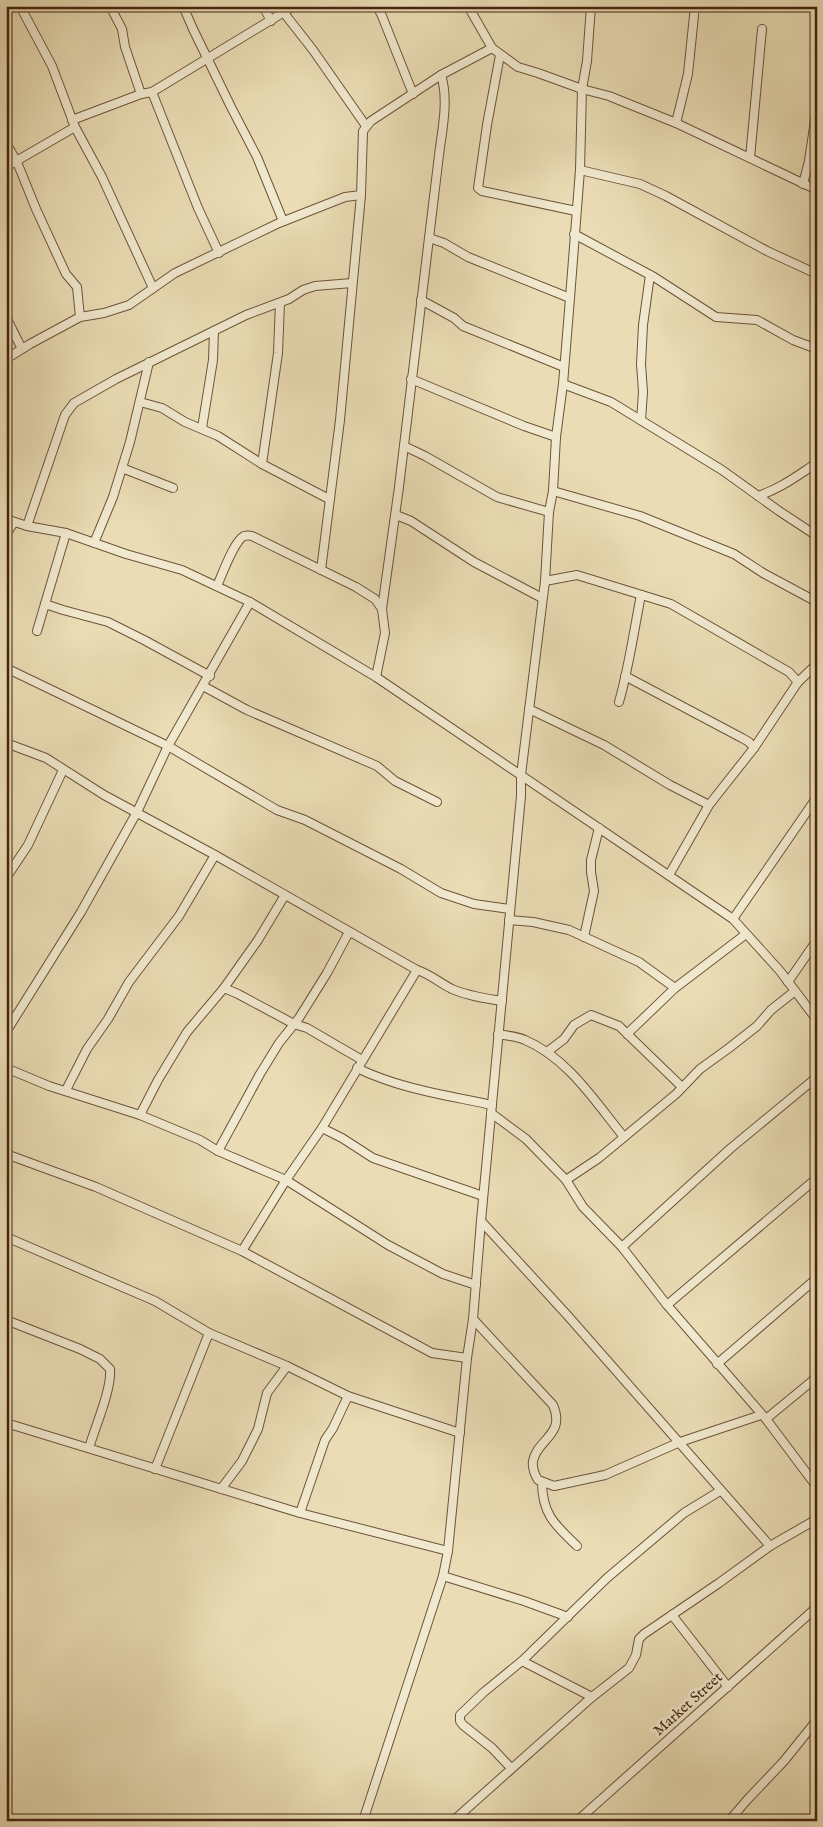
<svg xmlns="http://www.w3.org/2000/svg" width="823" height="1827" viewBox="0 0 823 1827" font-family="'IM FELL English',serif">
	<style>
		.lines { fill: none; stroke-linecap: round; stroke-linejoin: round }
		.street-casing { stroke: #6e5339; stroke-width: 10 }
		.street { stroke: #f1e9cf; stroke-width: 8 }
		.labels { text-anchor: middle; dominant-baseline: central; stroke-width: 5; stroke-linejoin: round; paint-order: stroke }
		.street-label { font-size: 15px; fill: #442510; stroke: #f1e9cf }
	</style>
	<rect width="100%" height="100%" fill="#eaddb5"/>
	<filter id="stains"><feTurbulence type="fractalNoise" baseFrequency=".004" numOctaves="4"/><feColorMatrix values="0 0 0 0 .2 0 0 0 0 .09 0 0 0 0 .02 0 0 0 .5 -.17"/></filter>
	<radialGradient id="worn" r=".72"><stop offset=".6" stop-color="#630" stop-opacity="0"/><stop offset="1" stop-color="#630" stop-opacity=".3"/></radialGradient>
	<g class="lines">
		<defs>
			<g id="street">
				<polyline points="20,6 52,66 75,127 102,177 153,288"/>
				<polyline points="110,6 122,29 125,47 141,94"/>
				<polyline points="183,6 193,29 231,107 257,157 283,221"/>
				<polyline points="263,6 271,21"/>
				<polyline points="377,6 382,16 413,94"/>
				<polyline points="468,6 492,48 518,67 538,73 582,89 609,96 676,123 817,190"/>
				<polyline points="554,6 589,6"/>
				<polyline points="284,13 313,50 366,126"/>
				<polyline points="500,55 487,125 478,188 482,191 576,211"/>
				<polyline points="152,92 198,208 219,253"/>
				<polyline points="72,120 141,94 152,92 294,6"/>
				<polyline points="676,123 688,74 695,6"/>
				<polyline points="6,143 17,162 36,209 66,274 77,287 80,317"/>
				<polyline points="750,158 762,29"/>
				<polyline points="6,167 75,127"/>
				<polyline points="580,170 640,184 666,196 767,251 817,274"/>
				<polyline points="803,184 809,161 817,107"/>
				<polyline points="574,234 654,277 716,317 757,320 793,340 817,349"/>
				<polyline points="429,238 444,243 468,257 570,298"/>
				<polyline points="421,300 454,318 463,326 564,367"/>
				<polyline points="6,317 22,349"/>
				<polyline points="6,359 30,344 80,317 104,313 129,305 175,273 279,223 345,197 361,195 363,131 371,121 441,75 492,48"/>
				<polyline points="411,379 524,426 556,437"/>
				<polyline points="563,384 611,402 722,470 779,511 817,536"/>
				<polyline points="140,402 162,408 185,422 218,436 262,464 329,499"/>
				<polyline points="641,420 643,392 641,364 643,325 650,275"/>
				<polyline points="202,428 213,360 214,331"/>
				<polyline points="404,446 425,456 497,497 549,512"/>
				<polyline points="262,464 278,353 280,303"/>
				<polyline points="122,468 173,488"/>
				<polyline points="553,491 640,516 734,554 763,573 817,602"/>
				<path d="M758 496C780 489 798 475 817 463"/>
				<polyline points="396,515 411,521 474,562 542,598"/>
				<polyline points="6,519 27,526 66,533 126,554 182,570 250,602 376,677 733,919 780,971 817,1020"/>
				<polyline points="27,526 65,415 74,403 116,379 246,315 289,299 303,290 315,286 352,283"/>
				<polyline points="6,535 14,522"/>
				<polyline points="94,543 113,497 130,442 149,362"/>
				<polyline points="321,570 340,420 361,195"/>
				<polyline points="545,581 577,575 671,604 789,672 798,682"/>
				<path d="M217 586C222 575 234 541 244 536 248 535 249 535 252 536L356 587 375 599 382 609 385 633 376 677"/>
				<polyline points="45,604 63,610 108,622 144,640 210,676"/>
				<path d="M382 609 399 487 439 155C442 130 449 100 441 75"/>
				<polyline points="37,631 66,533"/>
				<polyline points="6,668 168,746 277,810 305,820 401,869 441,893 474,904 510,909"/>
				<polyline points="625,676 742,738 749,742 754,748"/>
				<polyline points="203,686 247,710 377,766 395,781 437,802"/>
				<path d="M619 702C629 667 634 630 641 595"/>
				<polyline points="529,709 604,745 670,785 709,805"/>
				<polyline points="6,743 46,758 104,795 215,855 417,970 322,1128 286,1180 242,1251"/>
				<polyline points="669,875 709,805 754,748 798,682 817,664"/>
				<polyline points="6,878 28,845 63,770"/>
				<polyline points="733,919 817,797"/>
				<polyline points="509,920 533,922 569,930 639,962 675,988"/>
				<polyline points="584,937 594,891 591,872 591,860 599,828"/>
				<path d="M417 970C430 974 440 983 452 989 468 996 484 998 502 1001"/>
				<polyline points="788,982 817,940"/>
				<polyline points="224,988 238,994 294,1024 307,1028 362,1060"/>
				<polyline points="6,1032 81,912 137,812 168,746 250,602"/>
				<path d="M498 1034C507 1036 517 1036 525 1040 568 1058 596 1103 624 1137"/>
				<polyline points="627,1034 675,988 746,934"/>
				<polyline points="547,1052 564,1039 574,1025 591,1015 619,1026 682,1087"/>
				<polyline points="6,1068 49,1086 140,1115 200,1140 218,1151 286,1180 388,1245 443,1274 476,1285"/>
				<path d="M357 1068C400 1089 446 1095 492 1105"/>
				<polyline points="66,1090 87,1049 108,1019 129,982 179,916 215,855"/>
				<polyline points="491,1113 526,1139 566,1180 583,1207 622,1247 667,1305 766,1419 817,1487"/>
				<polyline points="140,1115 158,1080 187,1032 224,988 258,940 285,895"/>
				<polyline points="322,1128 342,1138 373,1158 483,1196"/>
				<polyline points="218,1151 260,1074 279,1043 299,1018 327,973 349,932"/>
				<polyline points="6,1154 96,1187 242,1251 432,1353 467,1358"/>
				<polyline points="566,1180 599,1158 676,1094 700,1069 729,1048 757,1026 771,1010 795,991"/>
				<polyline points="481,1221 568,1316 770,1546"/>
				<polyline points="6,1237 155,1301 209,1333 287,1366 348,1396 460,1433"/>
				<polyline points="622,1247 731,1148 817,1077"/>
				<polyline points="667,1305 817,1178"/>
				<path d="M473 1319 553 1405C566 1435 537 1439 533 1461 532 1468 535 1475 538 1480L554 1486 605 1475 680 1442 761 1415"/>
				<path d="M6 1320 80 1349 100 1359 110 1369C112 1389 95 1427 89 1448"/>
				<polyline points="717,1364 817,1278"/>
				<polyline points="766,1419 817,1377"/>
				<polyline points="6,1423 300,1513 448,1551"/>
				<polyline points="155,1469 209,1333"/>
				<path d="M542 1482C542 1514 555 1525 577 1546"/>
				<polyline points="221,1489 242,1461 258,1429 267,1393 287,1366"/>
				<polyline points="300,1513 325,1440 333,1428 348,1396"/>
				<polyline points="443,1576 524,1601 568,1617"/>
				<polyline points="672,1615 728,1687"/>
				<polyline points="522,1661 592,1697"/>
				<polyline points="511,1768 492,1748 463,1725 460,1721 460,1715 484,1692 522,1661 607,1578 684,1513 720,1491"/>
				<polyline points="363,1821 443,1576 448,1551 467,1358 473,1319 481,1221 521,796 521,775 545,581 549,512 553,491 556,437 563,384 570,298 580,170 582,89 587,61 591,6"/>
				<polyline points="453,1821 592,1697 629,1668 636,1655 639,1639 644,1634 719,1583 770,1546 817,1519"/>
				<polyline points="577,1821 817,1607"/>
				<polyline points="729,1821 747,1800 784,1761 817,1720"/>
			</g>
		</defs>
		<use href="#street" class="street-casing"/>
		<use href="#street" class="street"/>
	</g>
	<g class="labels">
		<g class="street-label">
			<text transform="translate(688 1704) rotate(-42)">Market Street</text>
		</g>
	</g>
	<rect width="823" height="1827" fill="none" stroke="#eaddb5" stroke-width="25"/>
	<rect x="8" y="8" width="808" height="1812" fill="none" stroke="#442510" stroke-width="2.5"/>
	<rect x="12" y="12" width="798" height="1802" fill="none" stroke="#442510"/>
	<rect width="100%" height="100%" filter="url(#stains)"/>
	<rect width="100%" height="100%" fill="url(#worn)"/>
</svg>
